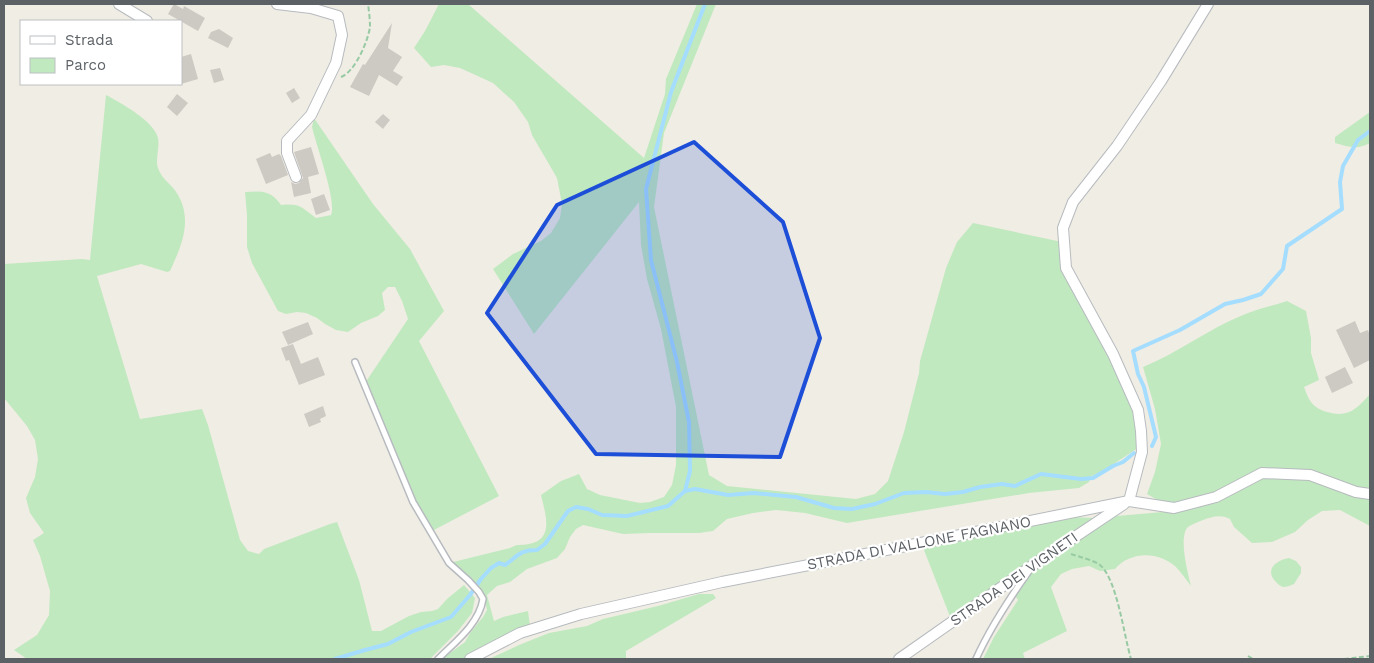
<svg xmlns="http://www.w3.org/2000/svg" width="1374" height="663" viewBox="0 0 1374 663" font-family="'Work Sans',sans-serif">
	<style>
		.green { fill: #c1e9bf }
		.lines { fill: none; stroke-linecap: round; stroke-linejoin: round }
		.stream { stroke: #a5ddff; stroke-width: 4 }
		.building { fill: #cdc9c3 }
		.lane-casing { stroke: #b7bbbf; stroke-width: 8 }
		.street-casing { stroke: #b7bbbf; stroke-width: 12 }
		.path { stroke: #98cba4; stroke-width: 2; stroke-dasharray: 5 2.5; stroke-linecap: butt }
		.lane { stroke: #fff; stroke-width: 5 }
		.street { stroke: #fff; stroke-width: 10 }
		.marked { fill: #1d4ed8; fill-opacity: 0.2; stroke: #1d4ed8; stroke-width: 4; stroke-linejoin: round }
		.labels { text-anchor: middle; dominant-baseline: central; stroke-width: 4.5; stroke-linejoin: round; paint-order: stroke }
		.street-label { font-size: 15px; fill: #5c6166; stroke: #fff }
	</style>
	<rect width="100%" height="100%" fill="#f0ede4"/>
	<g class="green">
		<path d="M439 4H468L644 158 665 94 666 79 697 4H716L664 133 654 207 709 475 727 486 856 499 875 494 888 481 904 432 919 373 920 361 946 268 957 242 973 223 1062 242 1063 271 1111 358 1137 413 1138 448 1103 471 1090 477 1089 482 1079 488 1029 493 847 523 805 513 776 510 753 513 727 519 713 531 699 533H650L623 534 583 525 576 529 570 537 565 549 557 558 527 569 510 582 497 586 487 595 494 621 503 617 528 611 530 626 464 659H442L465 642 470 633 483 617 487 610 485 601 449 563 510 548C519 543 520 546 529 544 555 539 545 513 541 495L561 481 579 474 587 489 600 495 640 503 650 502 664 497 672 485 676 465V407L661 329 647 279 641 245 639 202 534 334 493 269 513 254 541 241 551 233 560 218 562 204 557 178 532 135 528 122 514 102 493 83 460 68 444 65 431 67 414 48 425 31Z"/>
		<path d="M106 95C121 103 154 121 158 138 160 147 155 160 158 168 162 180 173 185 178 195 193 221 181 247 170 271L167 272 141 264 97 276 140 419 202 409 208 425 240 540 248 551 259 554 264 549 330 524 337 522 359 580 372 631H381L409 616 421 612 432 611 438 609 447 599 464 585 475 598 472 613 458 631 430 659H27L14 650 37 635 49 615 50 591 40 556 33 540 44 533 30 513 26 498 35 477 38 459 35 440 27 426 4 398V264L82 259 90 260Z"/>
		<path d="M1370 112V143C1357 150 1349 147 1335 143V137Z"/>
		<path d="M314 118 373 204 410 249 444 311 419 341 499 496 430 532 365 383 408 319 402 301 395 287H388L382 293 385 310 378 316 361 323 348 332 336 330 325 324 317 318 306 313 297 312 286 314 278 311 252 263 247 247V215L245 192C261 191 271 190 281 205 300 203 301 207 316 218L331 215C337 201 316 145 312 127Z"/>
		<path d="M1287 301 1306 311 1311 338V353L1319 380 1304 387C1306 392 1308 398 1311 402 1315 407 1320 410 1327 412 1348 418 1357 409 1370 394V491L1262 471 1215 494 1192 500 1173 503 1161 502 1147 494 1155 472 1161 444 1155 409 1143 367C1178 353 1208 329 1243 315 1257 309 1272 306 1287 301Z"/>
		<path d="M1262 475 1305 478 1370 496V526L1340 510 1322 511 1308 520 1295 532 1272 542 1252 543 1234 527 1230 519C1220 514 1212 517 1203 520 1198 522 1192 524 1188 527 1178 537 1188 573 1191 586 1186 580 1182 573 1176 567 1159 551 1130 551 1115 569L1100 571 1089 566 1072 569 1061 574 1051 587 1067 631 1023 653 1025 659H983L994 637 1018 600 1012 591 1021 571 951 619 922 545 1073 517 1094 518 1174 511Z"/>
		<path d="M1289 558 1296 561 1301 567V573L1294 584C1291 585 1287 587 1283 587 1280 586 1278 584 1276 582 1264 570 1276 560 1289 558Z"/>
		<polygon points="699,594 713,594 716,598 626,651 626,659 489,659 519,645 549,633 587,626 603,619 658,606"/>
	</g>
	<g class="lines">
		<g class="stream">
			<polyline points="1152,446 1156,437 1144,387 1138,374 1133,351 1180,330 1225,304 1243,300 1261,294 1283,269 1287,246 1342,209 1340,182 1343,166 1358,140 1370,131"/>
			<polyline points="685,491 690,471 689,422 677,362 651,260 646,189 671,92 705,4"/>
			<path d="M335 659 365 650 388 644 411 632 451 617 470 595 481 579 491 568 499 563 505 565C518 556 519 550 537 550L545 544 568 511 576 507 588 509 602 515 627 516 668 506 685 491 695 489 728 495 754 493 796 497 834 508 852 509 875 504 904 493 926 492 945 494 963 492 980 487 1002 484 1015 486 1041 474 1081 479 1093 478 1113 466 1123 462 1134 453"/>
		</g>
	</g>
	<g class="building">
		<polygon points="174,4 183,9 184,6 205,18 198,31 168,14"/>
		<polygon points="392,23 388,48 402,57 393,71 403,77 397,86 379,75 369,96 350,87 363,64 365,65"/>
		<polygon points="219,29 233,38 228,48 208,38 211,32"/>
		<polygon points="191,54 198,79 181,84 181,57"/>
		<polygon points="220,68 224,80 214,83 210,70"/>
		<polygon points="294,88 300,98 292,103 286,93"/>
		<polygon points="177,94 188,103 177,116 167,107"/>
		<polygon points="383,114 390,120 383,129 375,122"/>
		<polygon points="311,147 319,174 308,177 311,193 294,197 291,182 295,184 299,183 303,178 294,152"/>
		<polygon points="270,153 272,157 279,154 281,156 288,175 266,184 256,159"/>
		<polygon points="324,194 330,210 316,215 311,199"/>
		<polygon points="1355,321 1360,333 1368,330 1370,336 1370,360 1354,368 1336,330"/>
		<polygon points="308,322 313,334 288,345 282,332"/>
		<polygon points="293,344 301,364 318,357 325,375 299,385 289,360 286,361 281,348"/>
		<polygon points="1345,367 1353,383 1332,393 1325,377"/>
		<polygon points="323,406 326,416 320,419 321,422 309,427 304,414"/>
	</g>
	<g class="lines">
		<defs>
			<g id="lane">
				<path d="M355 362 413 502 449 563 468 580 479 592 483 599C479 624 455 642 438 659"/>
				<path d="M976 659C990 628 1009 599 1029 571"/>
			</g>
			<g id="street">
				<polyline points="119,4 147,21"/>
				<polyline points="277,4 311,8 338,16 342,35 336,63 311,115 287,141 287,153 296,177"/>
				<polyline points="1129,501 1142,452 1141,431 1138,410 1113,354 1066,268 1063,228 1073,202 1117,146 1161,81 1208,4"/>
				<polyline points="470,659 520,633 581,614 722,582 891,549 1129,501 1174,508 1216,497 1262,473 1310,475 1356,492 1370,494"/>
				<polyline points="899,659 1036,563 1124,504"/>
			</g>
		</defs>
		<use href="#lane" class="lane-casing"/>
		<use href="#street" class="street-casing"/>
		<g class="path">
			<path d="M341 77C355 72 368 41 370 27 370 20 369 11 368 4"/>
			<path d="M1071 554C1080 557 1093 560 1100 565 1117 579 1124 636 1131 659"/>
			<polyline points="1248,656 1253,659"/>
			<polyline points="1344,659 1370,656"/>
		</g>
		<use href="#lane" class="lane"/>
		<use href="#street" class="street"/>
	</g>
	<path class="marked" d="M694 142 783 222 820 338 780 457 596 454 487 313 557 205Z"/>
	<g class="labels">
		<g class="street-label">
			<text transform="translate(919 543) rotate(-11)">STRADA DI VALLONE FAGNANO</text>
			<text transform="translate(1014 579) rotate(-35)">STRADA DEI VIGNETI</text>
		</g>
	</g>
	<rect width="1374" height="663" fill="none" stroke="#5c6166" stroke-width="10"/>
	<rect x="20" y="20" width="162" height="65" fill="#ffffff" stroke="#bec0c2"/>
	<rect x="30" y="36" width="25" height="8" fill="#ffffff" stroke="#bec0c2"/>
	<text x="65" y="45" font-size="15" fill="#5c6166">Strada</text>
	<rect x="30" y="58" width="25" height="15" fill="#c1e9bf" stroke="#bec0c2"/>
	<text x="65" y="70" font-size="15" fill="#5c6166">Parco</text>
</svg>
